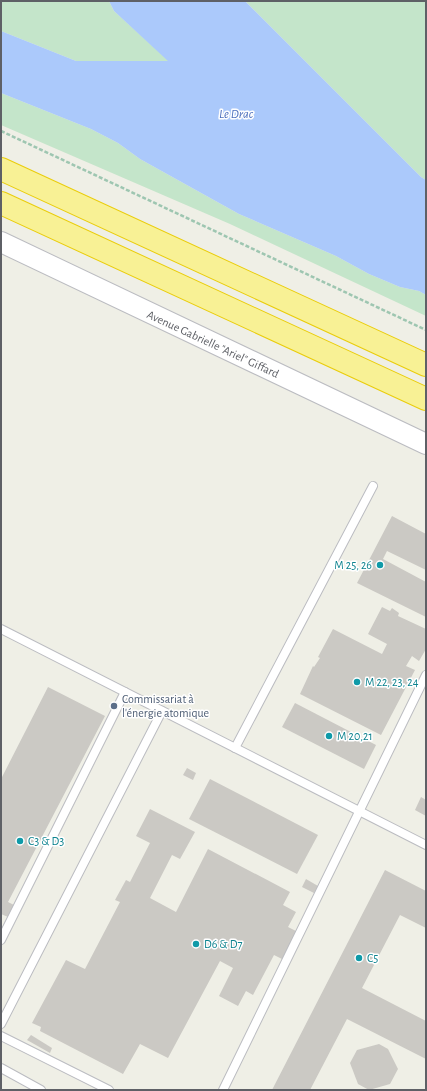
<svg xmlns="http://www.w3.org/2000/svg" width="427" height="1091" viewBox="0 0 427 1091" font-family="'Alegreya Sans',sans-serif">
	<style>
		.green { fill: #c4e5ca }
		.water { fill: #abc9fb }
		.building { fill: #cbc9c4 }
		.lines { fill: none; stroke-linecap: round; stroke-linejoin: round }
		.service-casing { stroke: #bbbcc1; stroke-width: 10 }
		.tertiary-casing { stroke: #bbbcc1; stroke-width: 22 }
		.motorway-casing { stroke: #eacd0b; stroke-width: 24 }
		.path { stroke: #9ec6b1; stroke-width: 2.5; stroke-dasharray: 4 2; stroke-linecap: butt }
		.service { stroke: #fff; stroke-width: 8 }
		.tertiary { stroke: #fff; stroke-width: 20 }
		.motorway { stroke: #f8f195; stroke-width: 22 }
		.culture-dot { fill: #0f9aa8; stroke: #fff; stroke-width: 1.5 }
		.service-dot { fill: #5c6f8a; stroke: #fff; stroke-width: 1.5 }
		.labels { text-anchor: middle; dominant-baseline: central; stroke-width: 3; stroke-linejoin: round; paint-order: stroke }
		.street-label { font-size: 12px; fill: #5e6066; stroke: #fff }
		.culture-label { font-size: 12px; fill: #0d838f; stroke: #fff; text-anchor: start }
		.service-label { font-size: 12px; fill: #4e5e75; stroke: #fff; text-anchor: start }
		.water-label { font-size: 13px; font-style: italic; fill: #4d70be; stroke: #fff }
	</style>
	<rect width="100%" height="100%" fill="#efefe6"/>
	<g class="green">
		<polygon points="1,1 109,1 114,11 169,61 76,61 1,31"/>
		<polygon points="245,1 426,1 426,180 421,177"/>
		<polygon points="1,93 91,129 118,143 140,159 239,214 336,256 369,274 400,287 419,291 426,295 426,316 230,224 1,125"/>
	</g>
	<polygon class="water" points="109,1 245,1 421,177 426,180 426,295 419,291 400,287 369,274 336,256 239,214 140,159 118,143 91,129 1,93 1,31 76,61 168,61 114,11"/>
	<g class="building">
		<polygon points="392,516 426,534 426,570 387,551 383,559 426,582 426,617 357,583"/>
		<polygon points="382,607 390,611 392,608 399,613 398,616 426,629 426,649 419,661 412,656 406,666 415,670 381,735 300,694 313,666 314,667 320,658 318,657 333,629 382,654 387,644 368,634"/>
		<polygon points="48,687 105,716 8,902 14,905 8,917 1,914 1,779"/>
		<polygon points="295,703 376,745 364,769 282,727"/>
		<polygon points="187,768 196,773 193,780 183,775"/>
		<polygon points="210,779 318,835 297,874 189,819"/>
		<polygon points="421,797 426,800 426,816 415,810"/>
		<polygon points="150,809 195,832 180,859 172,855 150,898 176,912 208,849 290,892 283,905 296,912 288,927 300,933 286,961 274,955 253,995 246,991 238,1006 219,996 233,968 220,961 168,1058 140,1044 123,1074 40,1031 41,1027 32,1023 66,960 85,969 120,902 115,900 126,880 130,882 150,843 136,836"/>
		<polygon points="385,870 426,891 426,928 400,915 362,988 426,1021 426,1059 347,1019 310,1090 272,1090"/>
		<polygon points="306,879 318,886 314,893 302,887"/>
		<polygon points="31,1035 52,1048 50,1053 27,1040"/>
		<polygon points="379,1044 388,1049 398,1069 390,1084 369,1090 358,1084 350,1063 357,1050"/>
	</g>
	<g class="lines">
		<defs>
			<g id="service">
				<polyline points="1,629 426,845"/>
				<polyline points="235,748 373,486"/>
				<polyline points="1,940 125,692"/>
				<polyline points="1,1024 162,711"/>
				<polyline points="1,1036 109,1090"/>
				<polyline points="1,1068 41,1090"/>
				<polyline points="223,1090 426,675"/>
			</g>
			<polyline id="tertiary" points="1,242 426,444"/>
			<g id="motorway">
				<polyline points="1,169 426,365"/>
				<polyline points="1,203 426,399"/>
			</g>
		</defs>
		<use href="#service" class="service-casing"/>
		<use href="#tertiary" class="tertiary-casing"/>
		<use href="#motorway" class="motorway-casing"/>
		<polyline class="path" points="1,131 426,330"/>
		<use href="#service" class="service"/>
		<use href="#tertiary" class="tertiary"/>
		<use href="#motorway" class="motorway"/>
	</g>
	<g class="culture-dot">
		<circle cx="380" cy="565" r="4"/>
		<circle cx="357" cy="682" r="4"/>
		<circle cx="329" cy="736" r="4"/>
		<circle cx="20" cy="841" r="4"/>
		<circle cx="196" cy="944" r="4"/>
		<circle cx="359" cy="958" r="4"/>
	</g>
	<circle class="service-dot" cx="114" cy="706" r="4"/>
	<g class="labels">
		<g class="street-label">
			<text transform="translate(213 344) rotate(25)">Avenue Gabrielle "Ariel" Giffard</text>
		</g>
		<g class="culture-label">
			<text x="372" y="565" text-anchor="end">M 25, 26</text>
			<text x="365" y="682">M 22, 23, 24</text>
			<text x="337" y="736">M 20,21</text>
			<text x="28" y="841">C3 &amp; D3</text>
			<text x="204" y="944">D6 &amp; D7</text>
			<text x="367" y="958">C5</text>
		</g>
		<g class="service-label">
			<text x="122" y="699">Commissariat à<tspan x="122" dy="14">l'énergie atomique</tspan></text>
		</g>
		<g class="water-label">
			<text x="236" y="114">Le Drac</text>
		</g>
	</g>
	<rect width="427" height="1091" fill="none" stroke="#5e6066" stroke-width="4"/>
</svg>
